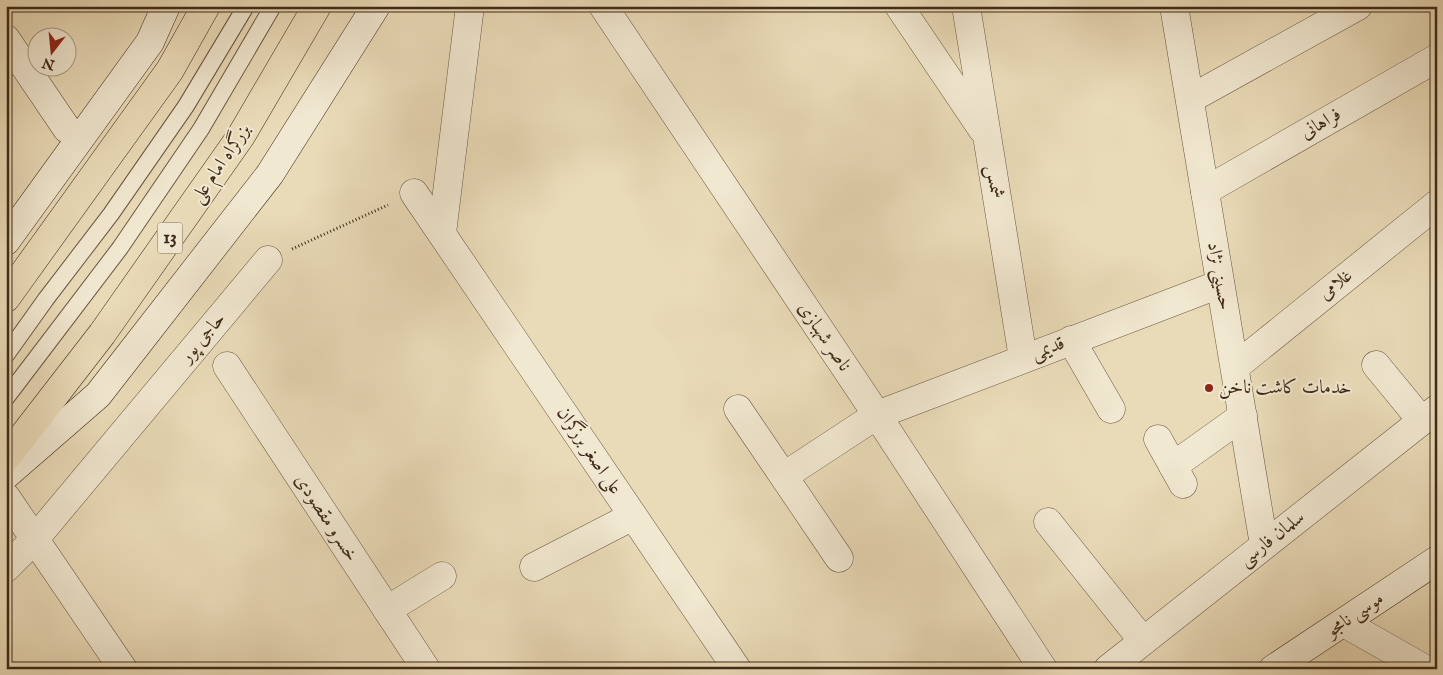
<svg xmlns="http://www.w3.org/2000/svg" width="1443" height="675" viewBox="0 0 1443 675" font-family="'IM FELL English',Amiri,serif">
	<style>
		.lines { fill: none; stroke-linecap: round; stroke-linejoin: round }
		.lane-casing { stroke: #695640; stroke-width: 18 }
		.street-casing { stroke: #695640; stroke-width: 29 }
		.secondary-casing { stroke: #3e2a18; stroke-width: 29 }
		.highway-casing { stroke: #3e2a18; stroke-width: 29 }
		.path { stroke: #3e2a18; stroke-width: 3; stroke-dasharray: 1 2.5; stroke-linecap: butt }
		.lane { stroke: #f1e8d1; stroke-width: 16 }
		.street { stroke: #f1e8d1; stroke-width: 28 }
		.secondary { stroke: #f1e8d1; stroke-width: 28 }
		.highway { stroke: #eadbb8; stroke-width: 28 }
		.poi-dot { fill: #8f2418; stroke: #f1e8d1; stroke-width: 2 }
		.labels { text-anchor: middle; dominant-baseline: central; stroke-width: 4; stroke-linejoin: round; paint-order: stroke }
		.shield { fill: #f1e8d1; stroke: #746350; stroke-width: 1 }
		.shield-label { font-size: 18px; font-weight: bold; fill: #3e2a18 }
		.street-label { font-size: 19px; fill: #3e2a18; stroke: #f1e8d1 }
		.poi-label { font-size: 19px; fill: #3e2a18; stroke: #f1e8d1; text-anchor: start }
	</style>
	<rect width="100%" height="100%" fill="#eadbb8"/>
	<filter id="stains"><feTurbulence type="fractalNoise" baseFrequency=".004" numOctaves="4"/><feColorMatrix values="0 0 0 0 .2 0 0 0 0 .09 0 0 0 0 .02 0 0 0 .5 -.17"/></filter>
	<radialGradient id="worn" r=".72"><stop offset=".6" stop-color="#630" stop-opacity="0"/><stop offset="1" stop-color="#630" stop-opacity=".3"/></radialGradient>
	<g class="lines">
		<defs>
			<g id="lane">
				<polyline points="6,355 46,299 111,214 186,106 246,6"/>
				<polyline points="6,398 120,248 201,129 273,6"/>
			</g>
			<g id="street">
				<polyline points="603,6 877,415 1043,669"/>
				<polyline points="899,6 982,129"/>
				<polyline points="966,6 1023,358"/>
				<polyline points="1174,6 1264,545"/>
				<polyline points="6,39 67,129"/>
				<polyline points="1190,99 1358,6"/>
				<polyline points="1205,191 1437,58"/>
				<polyline points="414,193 737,669"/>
				<polyline points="442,233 470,6"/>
				<polyline points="1071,340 1111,409"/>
				<polyline points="1376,365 1422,421"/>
				<polyline points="227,366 426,669"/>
				<polyline points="1235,367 1437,204"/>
				<polyline points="738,409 839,558"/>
				<polyline points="1158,439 1183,484"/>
				<polyline points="1173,466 1243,416"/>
				<polyline points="784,476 877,415 1220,284"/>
				<polyline points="6,497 123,669"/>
				<polyline points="1048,522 1143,641"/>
				<polyline points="534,567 633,516"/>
				<polyline points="6,568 34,540 268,260"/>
				<polyline points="387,610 442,576"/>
				<polyline points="1344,623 1425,669"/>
				<polyline points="1108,669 1437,409"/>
			</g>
			<g id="secondary">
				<polyline points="6,241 150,42 166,6"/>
				<polyline points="6,475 98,395 270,174 376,6"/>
				<polyline points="1273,669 1437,560"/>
			</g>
			<g id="highway">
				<polyline points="6,298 170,70 206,6"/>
				<polyline points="6,458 102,334 241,136 317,6"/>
			</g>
		</defs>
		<use href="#lane" class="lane-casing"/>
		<use href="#street" class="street-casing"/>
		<use href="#secondary" class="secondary-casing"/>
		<use href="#highway" class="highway-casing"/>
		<polyline class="path" points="292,249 388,205"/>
		<use href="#lane" class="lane"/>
		<use href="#street" class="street"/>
		<use href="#secondary" class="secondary"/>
		<use href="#highway" class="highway"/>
	</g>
	<circle class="poi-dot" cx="1209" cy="388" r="5"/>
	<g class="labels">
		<rect class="shield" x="157.5" y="222.5" width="25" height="31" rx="4"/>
		<g class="shield-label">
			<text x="170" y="238">13</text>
		</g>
		<g class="street-label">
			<text transform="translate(1321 124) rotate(-30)">فراهانی</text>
			<text transform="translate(221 164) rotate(-56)">بزرگراه امام علی</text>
			<text transform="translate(994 182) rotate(81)">شمس</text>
			<text transform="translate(1219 276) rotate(80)">حسینی نژاد</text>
			<text transform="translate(1336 285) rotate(-39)">غلامی</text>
			<text transform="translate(824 337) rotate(56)">ناصر شهبازی</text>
			<text transform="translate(203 338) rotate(-50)">حاجی پور</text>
			<text transform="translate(1048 349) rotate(-21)">قدیمی</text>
			<text transform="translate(589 451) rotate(56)">علی اصغر برزگران</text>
			<text transform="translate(326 518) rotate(57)">خسرو مقصودی</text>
			<text transform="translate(1272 539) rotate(-38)">سلمان فارسی</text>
			<text transform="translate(1355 615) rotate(-34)">موسی نامجو</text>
		</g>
		<g class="poi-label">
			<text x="1219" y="388">خدمات کاشت ناخن</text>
		</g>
	</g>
	<rect width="1443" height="675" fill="none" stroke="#eadbb8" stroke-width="25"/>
	<rect x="8" y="8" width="1428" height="660" fill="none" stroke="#3e2a18" stroke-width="2.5"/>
	<rect x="12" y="12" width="1418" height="650" fill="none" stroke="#3e2a18"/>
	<g transform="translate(52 52) rotate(196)"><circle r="24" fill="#f1e8d1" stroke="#a99c87"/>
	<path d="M0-4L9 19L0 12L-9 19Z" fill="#8f2418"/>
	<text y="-8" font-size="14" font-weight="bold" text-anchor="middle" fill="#3e2a18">N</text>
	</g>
	<rect width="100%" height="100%" filter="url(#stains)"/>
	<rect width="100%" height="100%" fill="url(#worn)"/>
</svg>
